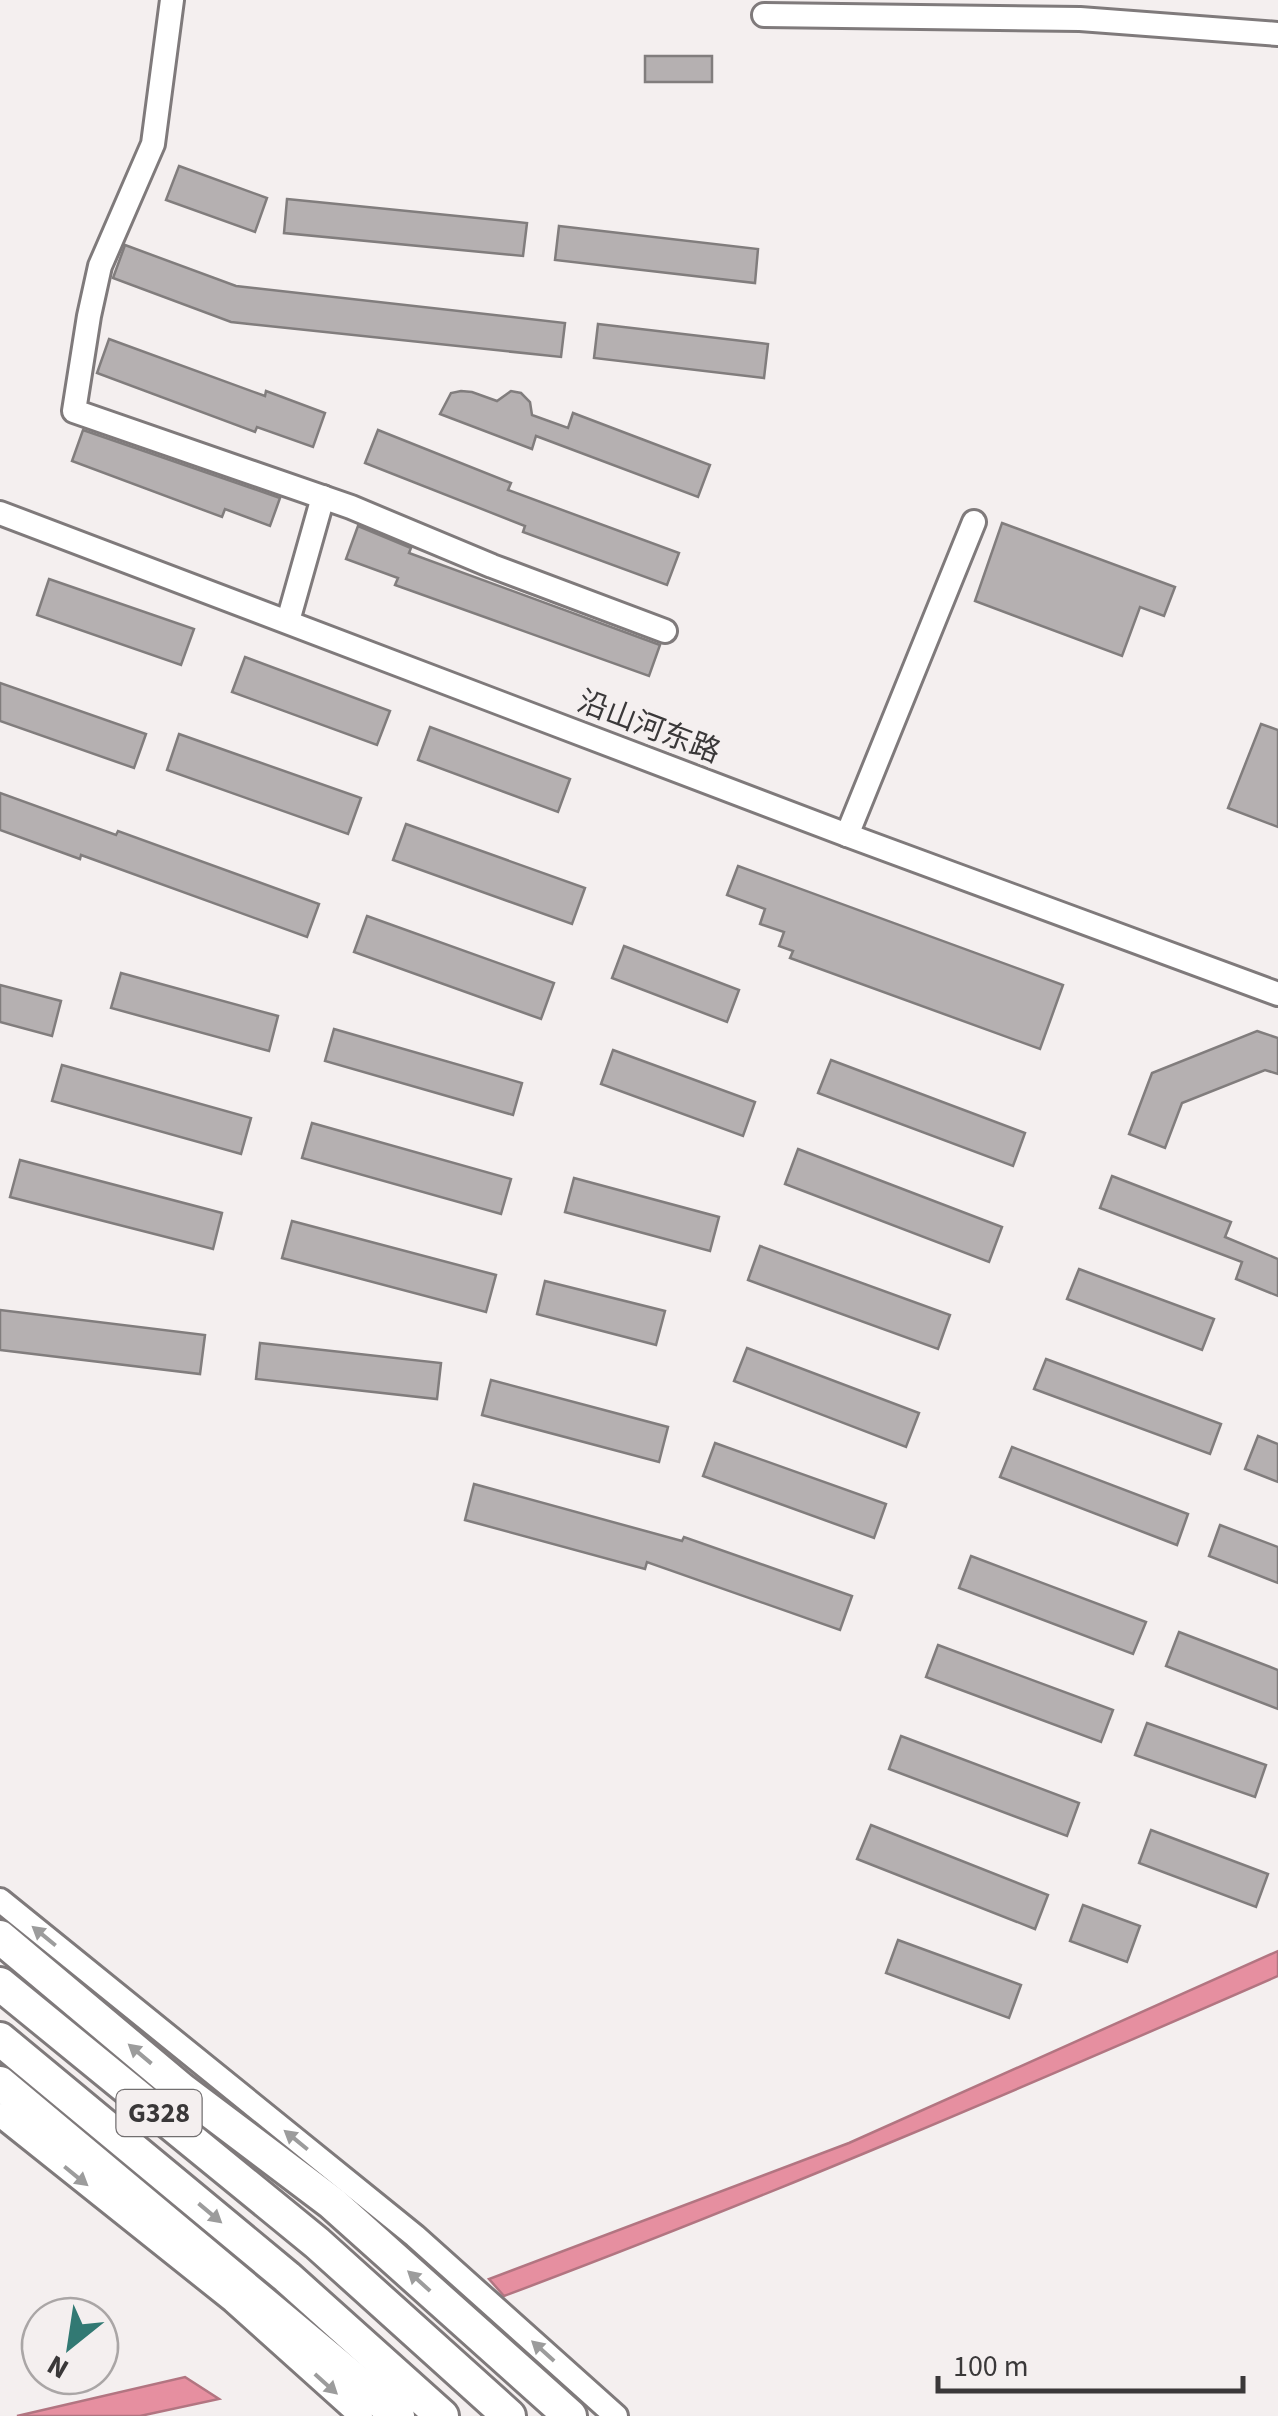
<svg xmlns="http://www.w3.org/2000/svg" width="1278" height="2416" viewBox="0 0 1278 2416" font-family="'Source Sans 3','Noto Sans SC',sans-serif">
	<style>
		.water { fill: #e68fa0; stroke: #b27581; stroke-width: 2.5 }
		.building { fill: #b5b0b1; stroke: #817d7d; stroke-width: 2.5 }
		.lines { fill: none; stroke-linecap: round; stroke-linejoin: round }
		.minor-casing { stroke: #7f7a7b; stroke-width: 28 }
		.highway-casing { stroke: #7f7a7b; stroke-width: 38 }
		.minor { stroke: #fff; stroke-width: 22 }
		.highway { stroke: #fff; stroke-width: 32 }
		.oneway { fill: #9c9c9c }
		.labels { text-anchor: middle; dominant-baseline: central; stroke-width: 9; stroke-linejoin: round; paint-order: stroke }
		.shield { fill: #f4efef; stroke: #726f70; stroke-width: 2.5 }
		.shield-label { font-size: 28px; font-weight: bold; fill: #3a3839 }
		.street-label { font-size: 30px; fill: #3a3839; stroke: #f4efef }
	</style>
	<rect width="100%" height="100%" fill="#f4efef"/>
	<g class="water">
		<path d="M1278 1951V1976C1022 2088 766 2198 504 2296L489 2279 849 2143Z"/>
		<polygon points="185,2377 219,2399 140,2416 17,2416"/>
	</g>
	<g class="building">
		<rect x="645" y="56" width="67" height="26"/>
		<polygon points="179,166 267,198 255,232 166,200"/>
		<polygon points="287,199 527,223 523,256 284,233"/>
		<polygon points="559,226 758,249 755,283 555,260"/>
		<polygon points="125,245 236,286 565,323 561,357 231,322 113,278"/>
		<polygon points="598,324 768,344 764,378 594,358"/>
		<polygon points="109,339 265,396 266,391 325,413 313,447 257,427 255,432 97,373"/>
		<polygon points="461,391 472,392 497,401 511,391 521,393 530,402 532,415 568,428 573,413 710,465 698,497 536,436 532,449 440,414 451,393"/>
		<polygon points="83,430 280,498 270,526 225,509 222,517 72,461"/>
		<polygon points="378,430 511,483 508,490 679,553 667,585 523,532 525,526 365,463"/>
		<polygon points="1002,523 1175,587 1164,616 1140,607 1122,656 975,601"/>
		<polygon points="358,526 411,548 409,553 660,645 649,676 395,585 398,578 346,559"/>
		<polygon points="49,579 194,629 181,665 37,615"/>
		<polygon points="245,657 390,711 377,745 232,692"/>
		<polygon points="0,683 146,734 134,768 0,721"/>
		<polygon points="1261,724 1278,730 1278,827 1228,808"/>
		<polygon points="430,727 570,779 558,812 418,760"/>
		<polygon points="179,734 361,798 348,834 167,770"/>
		<polygon points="0,793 116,835 118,831 319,904 307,937 81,855 80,859 0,830"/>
		<polygon points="406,824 585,888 572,924 393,860"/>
		<polygon points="738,866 1063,985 1040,1049 790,958 793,951 779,946 784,932 760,924 765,909 727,895"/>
		<polygon points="367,916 554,983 541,1019 354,952"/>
		<polygon points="624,946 739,990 727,1022 612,978"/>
		<polygon points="121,973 278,1016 269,1051 111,1008"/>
		<polygon points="0,985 61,1001 52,1036 0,1022"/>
		<polygon points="334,1029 522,1083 513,1115 325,1061"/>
		<polygon points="1257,1031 1278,1038 1278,1074 1265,1070 1182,1103 1165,1148 1129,1134 1152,1073"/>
		<polygon points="613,1050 755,1102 743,1136 601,1084"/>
		<polygon points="831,1060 1025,1133 1013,1166 818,1093"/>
		<polygon points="62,1065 251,1118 241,1154 52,1101"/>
		<polygon points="312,1123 511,1179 501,1214 302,1158"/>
		<polygon points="798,1149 1002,1227 989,1262 785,1184"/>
		<polygon points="20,1160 222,1213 213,1249 10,1197"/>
		<polygon points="1112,1176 1231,1222 1225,1237 1278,1259 1278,1296 1236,1279 1242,1262 1100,1208"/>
		<polygon points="574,1178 719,1217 710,1251 565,1212"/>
		<polygon points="292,1221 496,1275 486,1312 282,1258"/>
		<polygon points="760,1246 950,1315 938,1349 748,1280"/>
		<polygon points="1079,1269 1214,1319 1202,1350 1067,1299"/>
		<polygon points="545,1281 665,1311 656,1345 537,1314"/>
		<polygon points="0,1310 205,1335 200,1374 0,1350"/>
		<polygon points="260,1343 441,1363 437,1399 256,1379"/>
		<polygon points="747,1348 919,1413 906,1447 734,1381"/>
		<polygon points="1046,1359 1221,1424 1210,1454 1034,1389"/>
		<polygon points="491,1380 668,1427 659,1462 482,1415"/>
		<polygon points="1258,1436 1278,1444 1278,1482 1245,1469"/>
		<polygon points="715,1443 886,1504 874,1538 703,1476"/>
		<polygon points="1012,1447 1188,1514 1177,1545 1000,1477"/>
		<polygon points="474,1484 682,1541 684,1537 852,1596 840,1630 647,1562 645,1569 465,1520"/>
		<polygon points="1220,1525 1278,1547 1278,1583 1209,1556"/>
		<polygon points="971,1556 1146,1622 1133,1654 959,1588"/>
		<polygon points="1179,1632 1278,1670 1278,1709 1166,1666"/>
		<polygon points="938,1645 1113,1710 1101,1742 926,1677"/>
		<polygon points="1147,1723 1266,1765 1255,1797 1135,1755"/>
		<polygon points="901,1736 1079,1803 1067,1836 889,1769"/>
		<polygon points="871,1825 1048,1895 1035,1929 857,1859"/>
		<polygon points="1151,1830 1268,1874 1256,1907 1139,1863"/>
		<polygon points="1083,1905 1140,1926 1127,1962 1070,1941"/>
		<polygon points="898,1940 1021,1985 1009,2018 886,1973"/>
	</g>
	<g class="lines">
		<defs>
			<g id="minor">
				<polyline points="172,0 153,144 100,266 89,316 74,411 351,507 492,566 665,631"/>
				<polyline points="764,15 1080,19 1278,34"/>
				<polyline points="0,513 847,835 1278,994"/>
				<polyline points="288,621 323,497"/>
				<polyline points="847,835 974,522"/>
				<polyline points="0,1900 415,2236 616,2416"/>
				<polyline points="0,2115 233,2301 361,2416"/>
			</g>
			<g id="highway">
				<polyline points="0,1937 181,2089 332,2203 570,2416"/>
				<polyline points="0,1984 317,2243 509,2416"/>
				<polyline points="0,2039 287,2277 442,2416"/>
				<polyline points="0,2083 398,2416"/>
			</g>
		</defs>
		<use href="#minor" class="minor-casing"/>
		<use href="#highway" class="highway-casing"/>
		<use href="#minor" class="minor"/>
		<use href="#highway" class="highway"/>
	</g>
	<defs><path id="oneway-solid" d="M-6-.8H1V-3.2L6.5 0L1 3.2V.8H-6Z" transform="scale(2.5)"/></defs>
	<g class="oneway">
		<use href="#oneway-solid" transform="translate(44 1936) rotate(-141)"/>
		<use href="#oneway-solid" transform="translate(140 2054) rotate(-140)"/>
		<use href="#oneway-solid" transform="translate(296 2140) rotate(-141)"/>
		<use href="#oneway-solid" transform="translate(76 2176) rotate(39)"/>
		<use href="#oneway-solid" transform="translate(210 2213) rotate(40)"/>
		<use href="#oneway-solid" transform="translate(419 2281) rotate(-138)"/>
		<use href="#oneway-solid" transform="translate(543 2351) rotate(-138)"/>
		<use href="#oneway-solid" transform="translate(326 2384) rotate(42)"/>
	</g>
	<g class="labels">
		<rect class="shield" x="116.5" y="2090" width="85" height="46" rx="8"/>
		<g class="shield-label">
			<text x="159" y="2113">G328</text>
		</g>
		<g class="street-label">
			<text transform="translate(649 727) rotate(21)">沿山河东路</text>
		</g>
	</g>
	<g transform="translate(70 2346) rotate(210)"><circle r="48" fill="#f4efef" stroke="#aaa6a6" stroke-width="2.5"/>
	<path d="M0-8L18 38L0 25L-18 38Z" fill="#327973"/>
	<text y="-15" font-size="28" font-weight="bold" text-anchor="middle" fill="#3a3839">N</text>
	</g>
	<path d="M938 2376v15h305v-15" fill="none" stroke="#3a3839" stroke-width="5"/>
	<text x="953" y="2376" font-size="30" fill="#3a3839" stroke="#f4efef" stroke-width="8" paint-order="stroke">100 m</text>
</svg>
